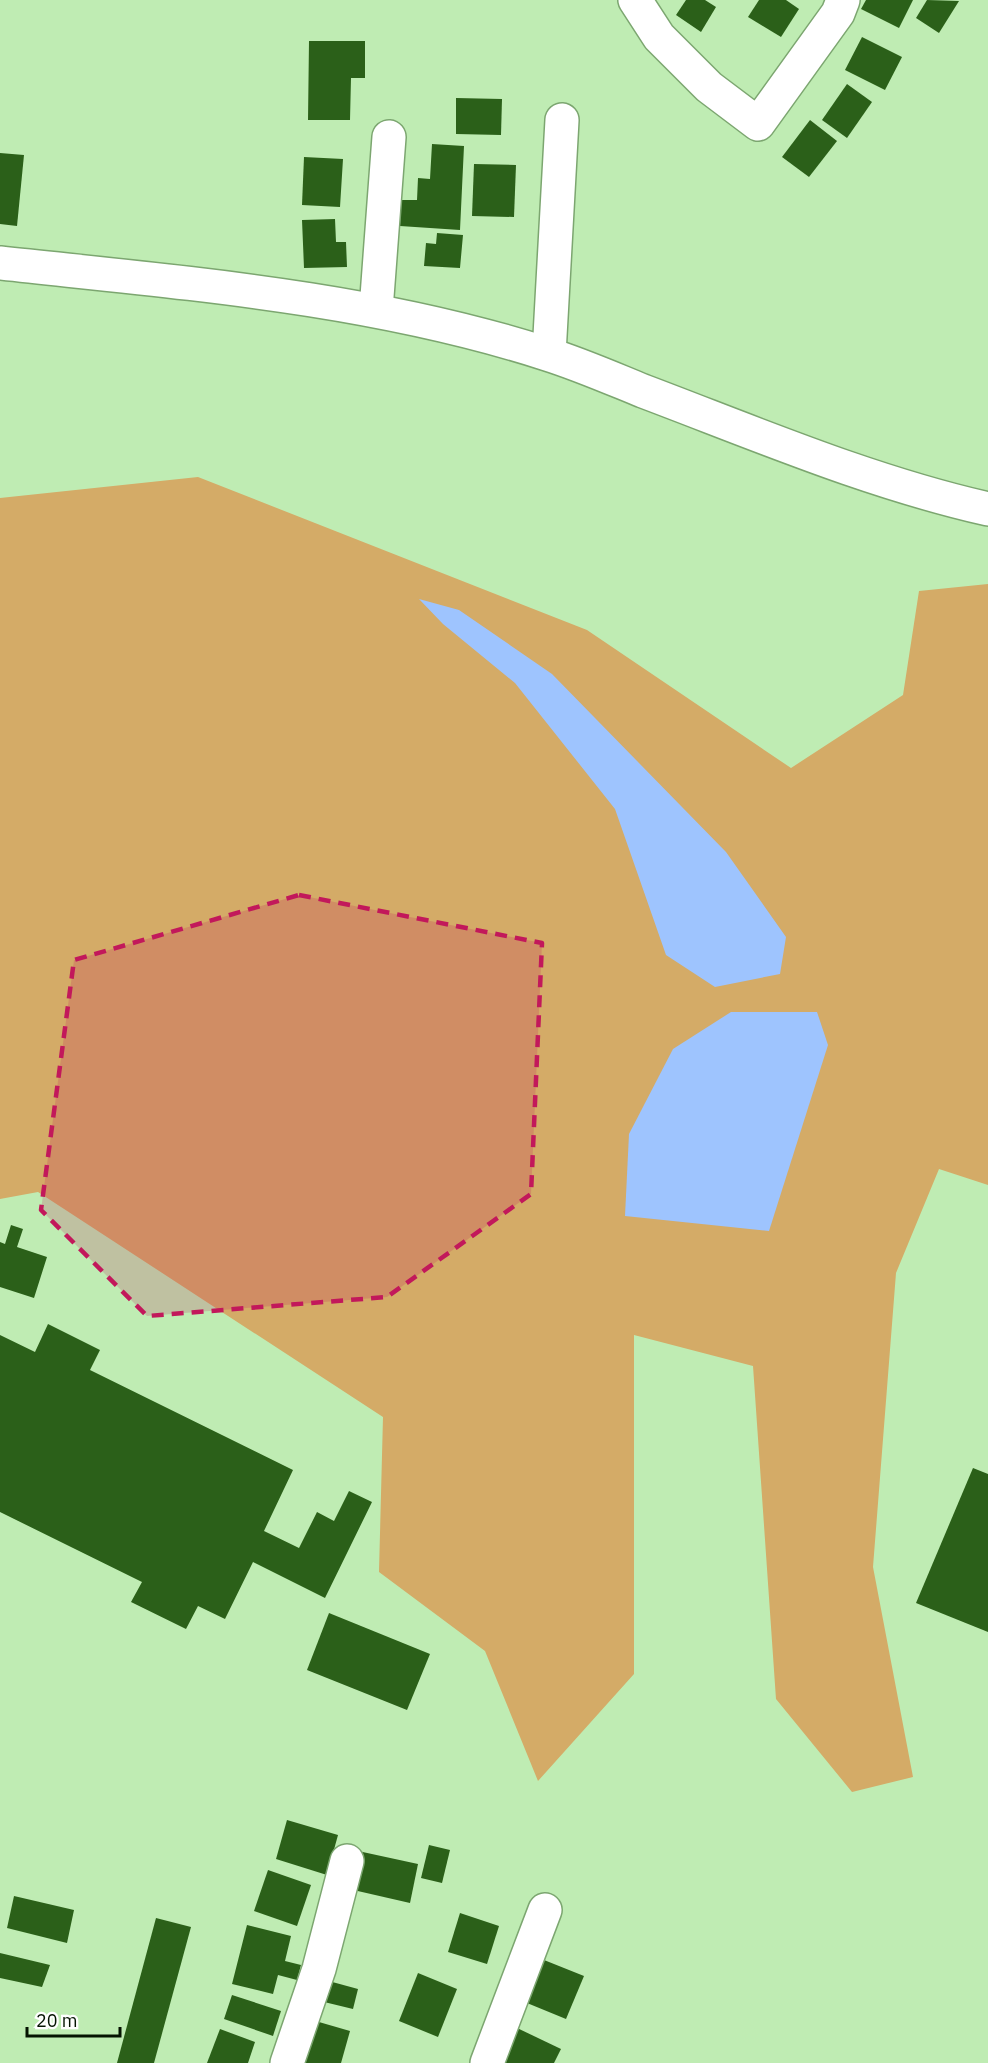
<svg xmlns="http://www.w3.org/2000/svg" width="988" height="2063" viewBox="0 0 988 2063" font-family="'IBM Plex Sans',sans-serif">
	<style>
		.green { fill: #d4ab67 }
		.water { fill: #9ec4fe }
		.building { fill: #2b6019 }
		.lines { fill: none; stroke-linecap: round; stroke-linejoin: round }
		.minor-casing { stroke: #7ca670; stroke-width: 36 }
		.minor { stroke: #fff; stroke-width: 33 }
		.marked { fill: #c2185b; fill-opacity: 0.2; stroke: #c2185b; stroke-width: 4.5; stroke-dasharray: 12 8; stroke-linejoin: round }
	</style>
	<rect width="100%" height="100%" fill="#bfecb3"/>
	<polygon class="green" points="198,477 587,630 791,768 903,695 919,591 988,584 988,1185 939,1169 896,1273 873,1567 913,1777 852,1792 776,1699 753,1366 634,1335 634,1674 538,1781 485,1651 379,1572 383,1417 38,1192 0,1199 0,498"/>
	<g class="water">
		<polygon points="419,599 459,610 552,674 726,852 786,937 780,974 715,987 666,955 615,809 515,683 443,624"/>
		<polygon points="731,1012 817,1012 828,1045 769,1231 625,1216 629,1134 673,1049"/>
	</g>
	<g class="building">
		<polygon points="686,0 705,0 716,7 701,32 676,15"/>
		<polygon points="759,0 786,0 799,9 781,37 748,17"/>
		<polygon points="866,0 913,0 899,28 861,9"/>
		<polygon points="927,0 959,1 939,33 916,18"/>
		<polygon points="862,37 902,57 885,90 845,70"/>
		<polygon points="309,41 365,41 365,78 351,78 350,120 308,120"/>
		<polygon points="847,84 872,102 847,138 822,120"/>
		<polygon points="456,98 502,99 501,135 456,134"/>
		<polygon points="810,120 837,141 809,177 782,157"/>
		<polygon points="432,144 464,146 460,230 400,226 401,200 417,200 418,178 430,179"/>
		<polygon points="0,153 24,155 17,226 0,224"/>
		<polygon points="304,157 343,159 340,207 302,205"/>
		<polygon points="474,164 516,165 514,217 472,216"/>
		<polygon points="335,219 336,242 346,242 347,267 304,268 302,220"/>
		<polygon points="437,233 463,235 460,268 424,266 426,243 436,244"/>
		<polygon points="11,1225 23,1229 17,1247 47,1257 34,1298 0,1287 0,1242 5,1244"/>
		<polygon points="48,1324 100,1350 90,1370 293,1470 264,1531 299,1548 317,1512 334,1521 349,1491 372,1502 325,1598 253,1562 225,1619 198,1606 186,1629 131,1602 142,1582 0,1512 0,1335 35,1352"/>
		<polygon points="973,1468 988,1474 988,1632 916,1603"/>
		<polygon points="329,1613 430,1654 407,1710 307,1670"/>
		<polygon points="287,1820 338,1835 327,1875 276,1859"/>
		<polygon points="429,1845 450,1850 442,1883 421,1878"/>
		<polygon points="358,1851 418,1864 410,1903 349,1889"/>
		<polygon points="268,1870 311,1885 297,1926 254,1911"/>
		<polygon points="14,1896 74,1910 67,1943 7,1928"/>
		<polygon points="460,1913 499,1926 487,1964 448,1952"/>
		<polygon points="156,1918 191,1927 154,2063 117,2063"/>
		<polygon points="247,1925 291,1936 285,1961 301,1965 297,1980 278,1975 273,1994 232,1984"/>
		<polygon points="0,1953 50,1965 42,1987 0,1978"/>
		<polygon points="544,1960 584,1976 566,2019 527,2003"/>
		<polygon points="418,1973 457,1989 438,2037 399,2021"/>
		<polygon points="325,1980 358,1989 353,2009 320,2001"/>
		<polygon points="232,1995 281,2011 273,2036 224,2019"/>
		<polygon points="312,2020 350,2031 341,2063 300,2063"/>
		<polygon points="515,2027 561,2049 554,2063 497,2063"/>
		<polygon points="220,2029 255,2042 248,2063 207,2063"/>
	</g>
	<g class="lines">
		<defs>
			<g id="minor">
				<polyline points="635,0 659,37 709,87 758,124 838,13 843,0"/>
				<path d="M0 263C184 283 370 297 547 354 579 364 611 378 643 391 757 434 869 482 988 509"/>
				<polyline points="376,310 389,137"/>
				<polyline points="549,354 562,120"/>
				<polyline points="287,2063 319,1969 347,1861"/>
				<polyline points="487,2063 545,1910"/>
			</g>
		</defs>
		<use href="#minor" class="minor-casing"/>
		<use href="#minor" class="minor"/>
	</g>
	<path class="marked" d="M299 895 542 943 531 1194 387 1297 147 1316 41 1210 74 960Z"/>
	<path d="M27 2027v9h93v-9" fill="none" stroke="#041301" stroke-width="3"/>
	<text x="36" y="2027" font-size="18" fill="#041301" stroke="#fefefe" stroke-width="4.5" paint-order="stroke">20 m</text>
</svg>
